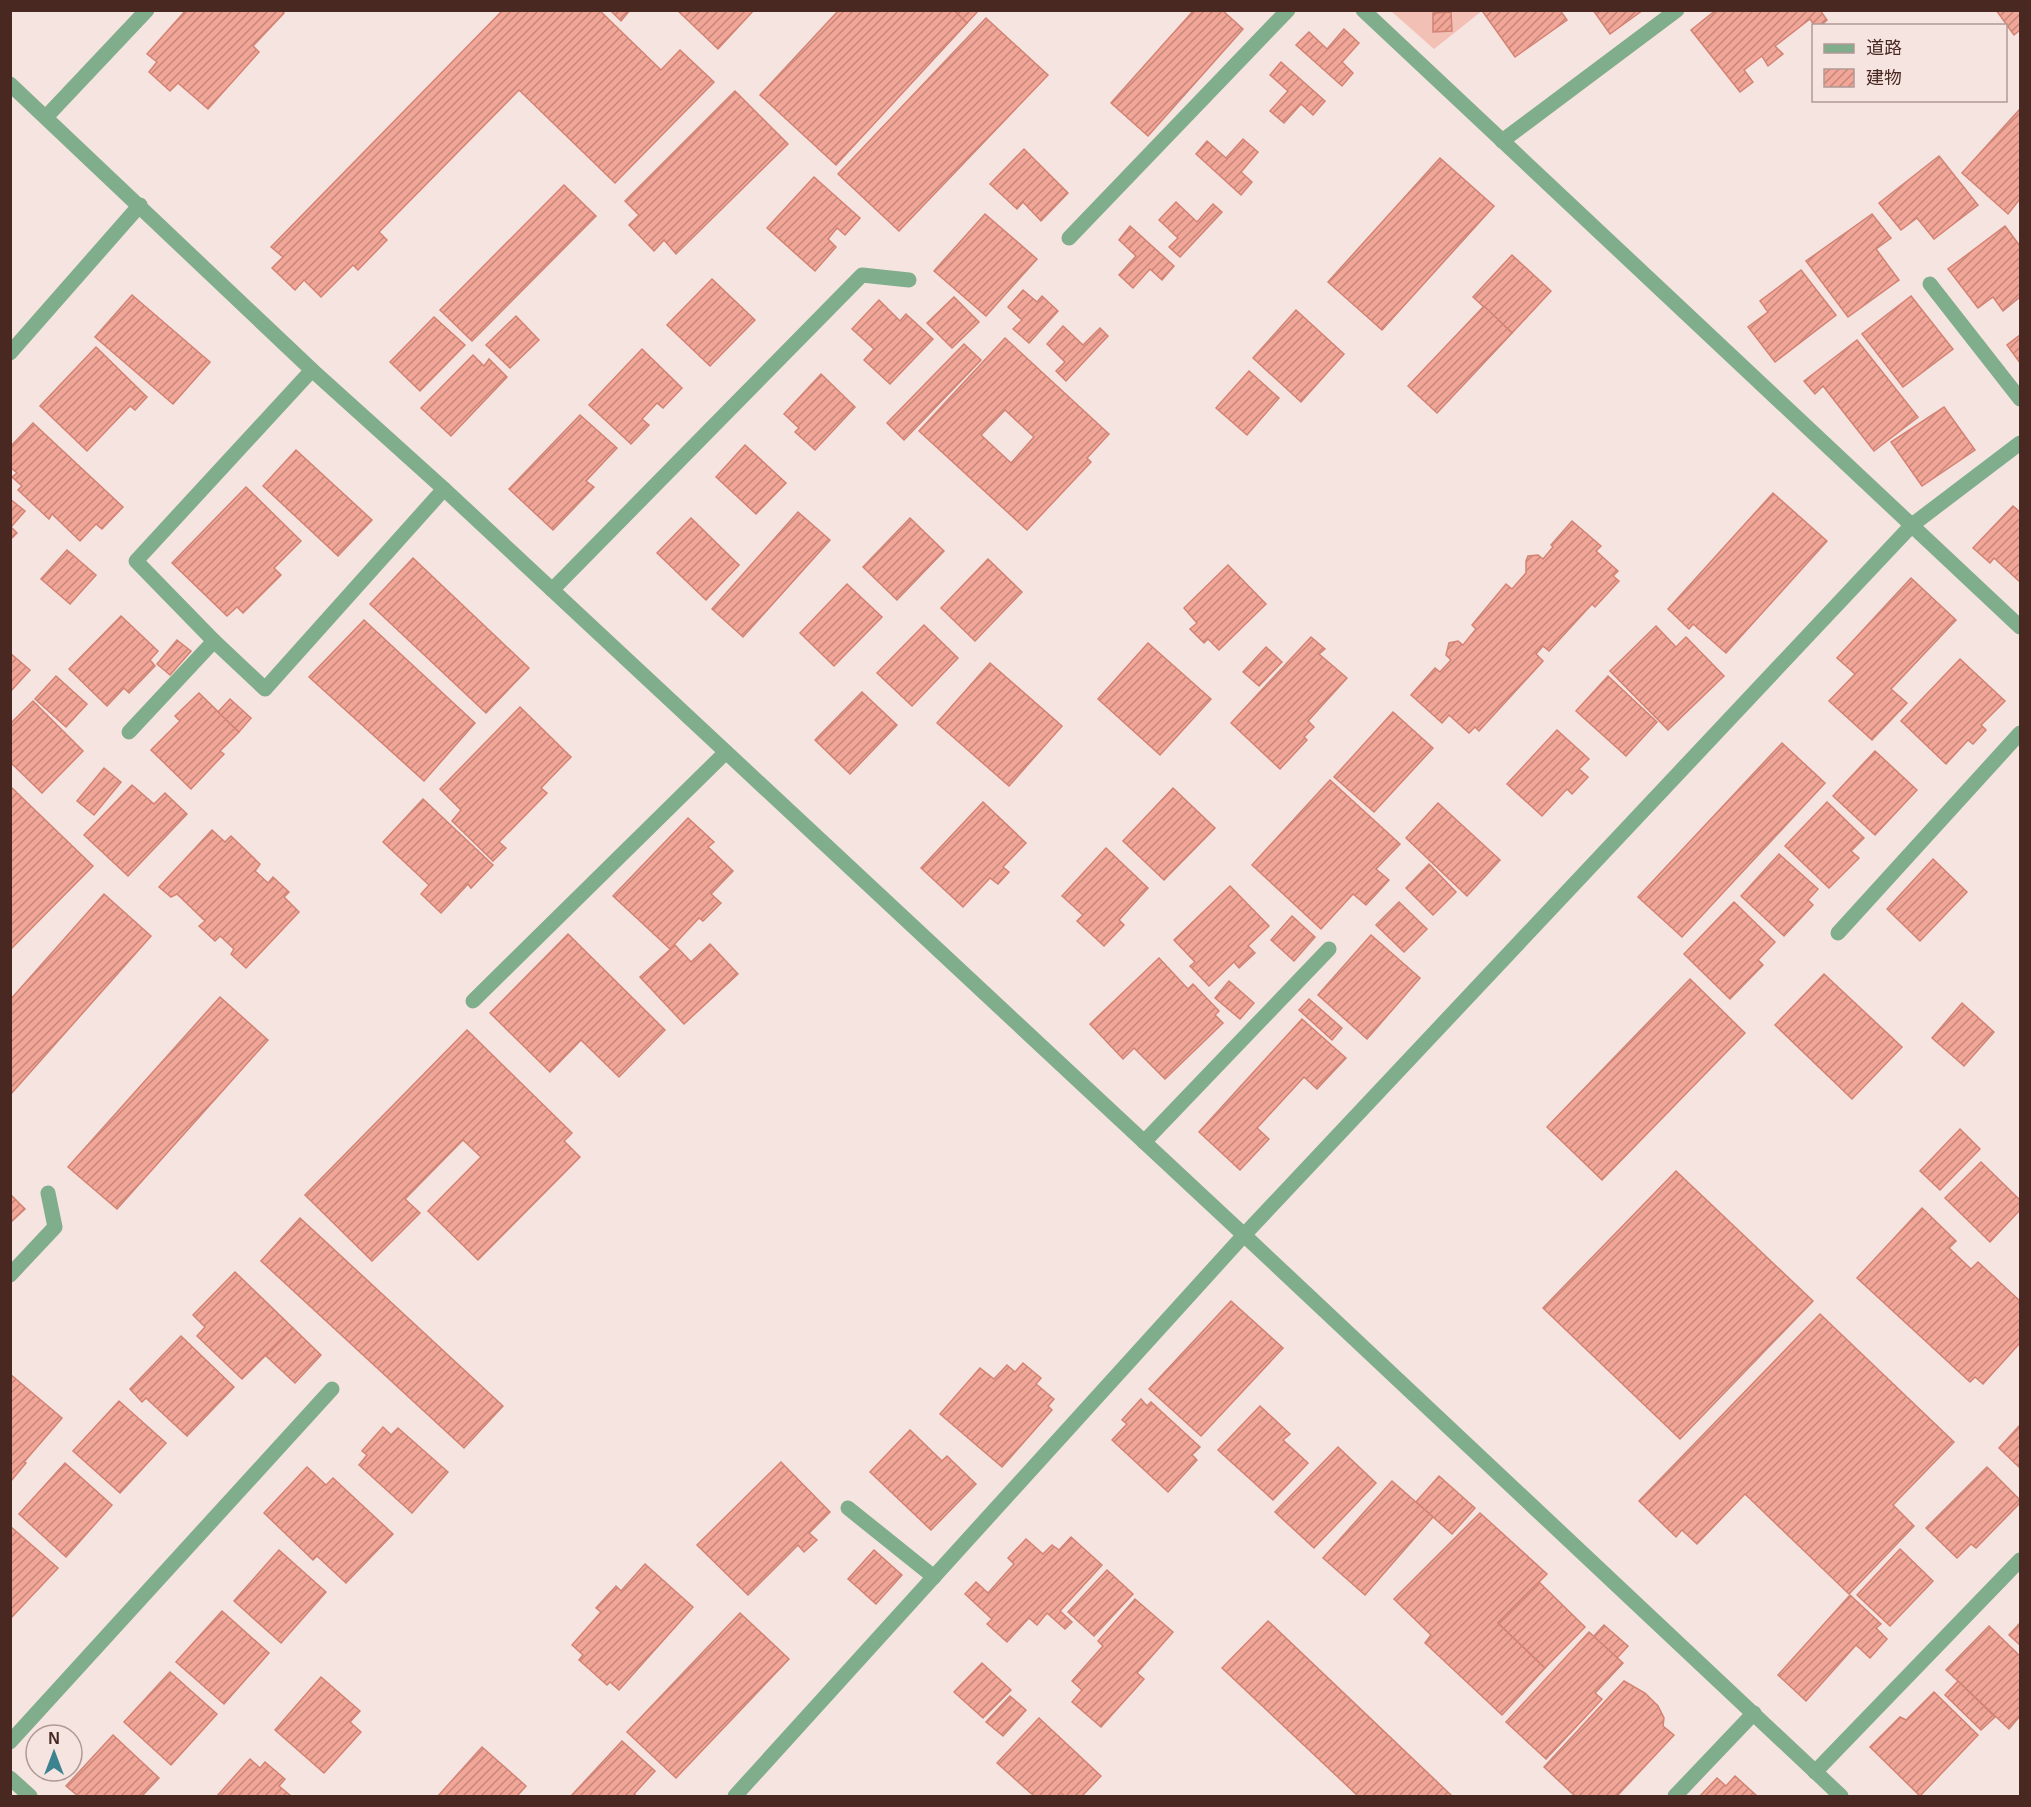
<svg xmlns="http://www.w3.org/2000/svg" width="2031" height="1807" viewBox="0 0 2031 1807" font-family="Helvetica,'Noto Sans JP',sans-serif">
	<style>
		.green { fill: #f3c0b6 }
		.building { fill: url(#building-hatch); stroke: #d38374; stroke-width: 1.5; fill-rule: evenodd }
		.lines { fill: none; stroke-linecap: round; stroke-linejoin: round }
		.minor { stroke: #80ad8b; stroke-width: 15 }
		.tertiary { stroke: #80ad8b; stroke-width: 15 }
	</style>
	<defs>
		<pattern id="building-hatch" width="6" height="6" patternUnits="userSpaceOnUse" patternTransform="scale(1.5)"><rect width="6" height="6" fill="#f1a697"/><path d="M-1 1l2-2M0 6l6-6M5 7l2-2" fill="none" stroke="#c5877b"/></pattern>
	</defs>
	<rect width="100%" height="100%" fill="#f6e4e1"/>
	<polygon class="green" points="1391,11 1482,11 1434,49"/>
	<g class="building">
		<polygon points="186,10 280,10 284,13 253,46 259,52 208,109 178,83 170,91 149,72 157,62 147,54"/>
		<polygon points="503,10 599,10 661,70 680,50 714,82 615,183 519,90 379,232 387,240 358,270 353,265 321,297 304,280 295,290 272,268 283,257 271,247"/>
		<polygon points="610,10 630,10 621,21"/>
		<polygon points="677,10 754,10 718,49"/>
		<polygon points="839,10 954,10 967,23 836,165 760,95"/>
		<polygon points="954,10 979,10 967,23"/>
		<polygon points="1194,10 1222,10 1243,29 1148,136 1111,103"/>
		<polygon points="1485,10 1560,10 1567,20 1515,57 1483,12"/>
		<polygon points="1593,10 1643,10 1610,34"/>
		<polygon points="1716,10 1820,10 1827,20 1820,26 1815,26 1810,19 1775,46 1783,54 1768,66 1762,56 1744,70 1753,82 1740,92 1691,30"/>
		<polygon points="1996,10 2020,10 2020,30 2014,35"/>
		<polygon points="1451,12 1452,31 1433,32 1433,13"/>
		<polygon points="986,18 1048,75 899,231 838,174"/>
		<polygon points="1344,29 1359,43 1342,62 1353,73 1342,86 1296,45 1309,32 1327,49"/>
		<polygon points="1281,62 1325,101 1313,115 1301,104 1284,123 1270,111 1288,91 1270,75"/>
		<polygon points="735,91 788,144 676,254 664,240 654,251 629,225 639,215 625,201"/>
		<polygon points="2020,109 2020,199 2008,214 1962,173"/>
		<polygon points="1243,139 1258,152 1241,172 1252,182 1241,195 1196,154 1207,141 1226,158"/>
		<polygon points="1024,149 1068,193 1041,221 1023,202 1017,209 990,184"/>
		<polygon points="1939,156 1978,205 1934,239 1917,218 1901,230 1879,203"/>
		<polygon points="1440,158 1494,206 1382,330 1328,282"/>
		<polygon points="814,177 860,218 845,235 837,228 828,239 836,247 815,271 767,228"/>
		<polygon points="564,185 596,216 472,341 440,310"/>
		<polygon points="1176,202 1197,222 1213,204 1222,212 1180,257 1169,247 1178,238 1159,220"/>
		<polygon points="985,214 1037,259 986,316 934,271"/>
		<polygon points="1872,214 1891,238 1876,249 1899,280 1848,317 1806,261"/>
		<polygon points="1130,226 1174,266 1162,280 1150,269 1133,288 1119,275 1136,256 1119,240"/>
		<polygon points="2005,226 2020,246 2020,297 2003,311 1993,297 1978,308 1948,269"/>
		<polygon points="1512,255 1551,291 1512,333 1473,297"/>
		<polygon points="1801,270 1836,315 1775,362 1748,327 1768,312 1760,301"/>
		<polygon points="712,279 755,320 710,366 667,325"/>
		<polygon points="1023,290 1037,302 1042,296 1058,311 1029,343 1013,329 1022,320 1008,307"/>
		<polygon points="132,295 210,362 173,404 95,337"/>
		<polygon points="1911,296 1953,349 1903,387 1862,334"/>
		<polygon points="954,297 979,322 952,348 927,323"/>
		<polygon points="879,300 900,321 906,314 933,339 890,384 864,360 874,349 852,329"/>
		<polygon points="1484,306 1512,333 1437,413 1408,386"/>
		<polygon points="1296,310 1344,354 1301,402 1253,358"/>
		<polygon points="516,316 539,340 510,368 486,345"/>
		<polygon points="434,317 465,345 420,391 390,362"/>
		<polygon points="1063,326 1083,345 1100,328 1108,336 1066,381 1056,371 1065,362 1047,344"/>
		<polygon points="2020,335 2020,363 2007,345"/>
		<path d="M1005 338 1109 434 1087 458 1091 462 1027 530 919 431ZM1005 410 1034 437 1011 463 981 435Z"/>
		<polygon points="1857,340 1918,417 1874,451 1823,386 1815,394 1804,381"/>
		<polygon points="964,344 981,360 904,440 887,423"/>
		<polygon points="96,347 147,397 135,410 130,406 87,451 40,406"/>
		<polygon points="642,349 682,388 663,408 657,403 642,419 649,425 631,444 589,405"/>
		<polygon points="473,355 484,366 489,359 507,377 451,436 421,408"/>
		<polygon points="1249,371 1279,398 1247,435 1216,408"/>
		<polygon points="821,374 855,407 815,450 795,432 799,428 784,414"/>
		<polygon points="1944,407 1975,450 1922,486 1891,442"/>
		<polygon points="580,415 617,448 586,481 594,487 553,530 509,489"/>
		<polygon points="33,423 123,507 102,529 96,524 80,541 52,514 49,519 18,490 22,486 12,477 17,473 10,467 10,447"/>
		<polygon points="745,445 786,483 756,514 716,477"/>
		<polygon points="296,450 372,520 338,556 263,486"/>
		<polygon points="246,487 301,541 274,568 281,575 243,613 237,607 227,616 172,563"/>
		<polygon points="1773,493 1827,541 1726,653 1693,624 1689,629 1668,609"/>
		<polygon points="10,499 25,511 11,527 17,533 10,540"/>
		<polygon points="2013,506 2020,512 2020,582 1994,558 1990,563 1973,548"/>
		<polygon points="798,512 830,540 743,637 712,609"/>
		<polygon points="691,518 739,565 706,600 657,553"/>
		<polygon points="910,518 944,551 897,600 863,567"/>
		<polygon points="1572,521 1601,546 1596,551 1618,571 1613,576 1619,581 1595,607 1592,604 1549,651 1543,646 1536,654 1543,661 1479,731 1475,727 1469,733 1449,715 1442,723 1411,695 1435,668 1440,672 1451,660 1446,655 1449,643 1458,641 1463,645 1476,629 1472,625 1506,584 1512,589 1526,573 1526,561 1528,556 1538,555 1543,559 1553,547 1551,545"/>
		<polygon points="67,550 96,575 70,604 41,579"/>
		<polygon points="413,558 529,668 486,713 370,604"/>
		<polygon points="988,559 1022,592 975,641 941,608"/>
		<polygon points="1228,565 1266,604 1219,650 1208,639 1204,643 1190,629 1197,623 1184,608"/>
		<polygon points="1911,578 1956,620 1891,689 1907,703 1872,740 1829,701 1855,674 1837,658"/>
		<polygon points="847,584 882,617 834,666 800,633"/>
		<polygon points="121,616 158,651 150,660 155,666 129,693 124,688 107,706 69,669"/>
		<polygon points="364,620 475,723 424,781 309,677"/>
		<polygon points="924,625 958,658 912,706 877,673"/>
		<polygon points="1656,626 1676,647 1686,637 1724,676 1668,730 1610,671"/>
		<polygon points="1311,637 1325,649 1319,654 1347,678 1308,721 1314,727 1304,737 1307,740 1280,769 1231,723"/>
		<polygon points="177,640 191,651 170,675 157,664"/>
		<polygon points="1148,643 1211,699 1160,755 1098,699"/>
		<polygon points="1266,647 1282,662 1259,686 1243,672"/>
		<polygon points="10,653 30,670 10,692"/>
		<polygon points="1960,659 2005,701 1981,725 1986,730 1973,744 1968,740 1946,764 1901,721"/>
		<polygon points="990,663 1062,726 1009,786 937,723"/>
		<polygon points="56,676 87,704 66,727 35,699"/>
		<polygon points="1608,676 1657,722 1626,756 1576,711"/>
		<polygon points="862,692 897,725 850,774 815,740"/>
		<polygon points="199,693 239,732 220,751 224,754 191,789 151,750 180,721 175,716"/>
		<polygon points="230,699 251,718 239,732 218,712"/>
		<polygon points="33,701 83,751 42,793 10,762 10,724"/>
		<polygon points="520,707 571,757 541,788 547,793 499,842 506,848 493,861 452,821 461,810 440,789"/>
		<polygon points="1393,712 1433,748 1374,812 1334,777"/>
		<polygon points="1557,730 1589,759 1579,769 1588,777 1572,794 1567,789 1542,816 1507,784"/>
		<polygon points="1782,743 1825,783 1682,937 1638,897"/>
		<polygon points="1875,751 1917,790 1875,835 1833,796"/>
		<polygon points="104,768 121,782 94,815 77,801"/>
		<polygon points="1330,780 1400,844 1376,869 1389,880 1366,905 1353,894 1321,929 1252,865"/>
		<polygon points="132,785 154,804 165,793 187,814 128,876 84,835"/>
		<polygon points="10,786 93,866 10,950"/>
		<polygon points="1173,788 1215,828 1164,880 1123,841"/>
		<polygon points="423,799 493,865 471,888 468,884 441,913 421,894 429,885 383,842"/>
		<polygon points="983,802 1026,843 1003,867 1009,872 998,884 990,878 963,907 921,868"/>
		<polygon points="1827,802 1864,838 1851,851 1859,858 1829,888 1785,846"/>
		<polygon points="1438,803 1500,860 1467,896 1406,838"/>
		<polygon points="688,818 714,842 708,847 733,871 711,894 721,903 703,921 699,918 670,949 613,896"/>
		<polygon points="212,830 225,842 231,836 260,864 255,871 268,883 273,877 289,892 284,897 299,912 246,968 231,954 234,949 220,936 215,941 199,926 205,921 177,894 171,897 159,887"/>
		<polygon points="1106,848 1148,888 1119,920 1124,925 1104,946 1077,921 1083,915 1062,896"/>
		<polygon points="1779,854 1818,889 1808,900 1813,905 1784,936 1741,896"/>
		<polygon points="1933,859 1967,892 1920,941 1887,909"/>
		<polygon points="1429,864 1456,892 1433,915 1406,888"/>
		<polygon points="1230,886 1269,926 1248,946 1255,953 1239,968 1234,962 1209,986 1190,966 1195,962 1174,940"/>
		<polygon points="104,894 151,936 10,1095 10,1000"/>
		<polygon points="1399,902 1427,929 1404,952 1376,925"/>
		<polygon points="1734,902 1775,942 1758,960 1763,965 1730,999 1684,954"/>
		<polygon points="1292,916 1315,937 1294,961 1271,940"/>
		<polygon points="568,934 665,1030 619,1077 581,1040 550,1072 490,1013"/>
		<polygon points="1371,935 1420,978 1367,1039 1318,995"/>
		<polygon points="710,944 738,974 684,1024 640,977 675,945 691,962"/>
		<polygon points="1159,958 1188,989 1193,984 1219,1011 1215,1015 1223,1023 1165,1079 1134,1048 1123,1059 1090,1024"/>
		<polygon points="1824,974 1902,1047 1852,1099 1775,1025"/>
		<polygon points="1690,979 1745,1033 1602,1180 1547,1127"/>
		<polygon points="1229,981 1254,1003 1240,1019 1215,998"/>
		<polygon points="220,997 268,1040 117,1209 68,1167"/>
		<polygon points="1309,999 1342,1028 1332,1040 1299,1010"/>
		<polygon points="1962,1003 1994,1032 1964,1066 1932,1038"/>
		<polygon points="1302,1019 1346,1058 1317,1089 1304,1077 1257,1128 1269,1139 1240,1170 1199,1132"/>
		<polygon points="467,1030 572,1133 564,1141 580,1157 478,1260 428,1211 481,1157 463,1140 405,1199 420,1213 372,1261 305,1195"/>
		<polygon points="1960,1129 1980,1149 1940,1190 1920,1171"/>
		<polygon points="1981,1162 2020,1200 2020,1210 1990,1242 1945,1198"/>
		<polygon points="1676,1171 1813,1301 1680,1439 1543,1308"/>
		<polygon points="10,1194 25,1209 10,1223"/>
		<polygon points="1922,1208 1956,1241 1949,1248 1971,1269 1978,1262 2020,1301 2020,1343 1983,1384 1975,1377 1970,1382 1857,1278"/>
		<polygon points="300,1218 503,1406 464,1448 261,1261"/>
		<polygon points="235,1272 293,1328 242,1379 197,1336 205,1327 193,1315"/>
		<polygon points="1231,1301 1283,1348 1201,1436 1149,1389"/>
		<polygon points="1820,1314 1954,1442 1893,1505 1914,1526 1849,1594 1745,1494 1697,1544 1682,1530 1676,1537 1639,1501"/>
		<polygon points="293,1328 321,1355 295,1383 266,1356"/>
		<polygon points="181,1336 234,1387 187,1436 146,1398 142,1402 130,1389"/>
		<polygon points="1023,1363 1041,1378 1036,1384 1054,1399 1048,1406 1052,1410 1002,1467 940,1414 980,1368 994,1379 1007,1365 1015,1372"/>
		<polygon points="10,1374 62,1418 24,1462 26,1463 11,1481"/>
		<polygon points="1141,1399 1147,1406 1151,1402 1200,1447 1192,1455 1197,1460 1168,1492 1112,1440 1127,1424 1122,1420"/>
		<polygon points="119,1401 166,1443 120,1493 73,1451"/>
		<polygon points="1260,1406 1290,1434 1283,1440 1308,1463 1273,1500 1218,1450"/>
		<polygon points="2020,1425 2020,1468 1999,1448"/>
		<polygon points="383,1427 391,1435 398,1428 448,1472 412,1513 359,1465 367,1455 362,1451"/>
		<polygon points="910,1430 942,1461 947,1456 976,1484 931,1530 870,1472"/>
		<polygon points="1338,1447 1376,1483 1314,1548 1275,1512"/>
		<polygon points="781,1462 830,1512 809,1533 817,1540 804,1552 798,1545 748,1595 697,1545"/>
		<polygon points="65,1463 112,1505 66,1557 19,1514"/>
		<polygon points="307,1467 326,1485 333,1478 393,1534 346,1583 317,1556 313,1560 264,1513"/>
		<polygon points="1987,1467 2020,1500 2020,1503 1976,1548 1971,1544 1957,1558 1926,1528"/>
		<polygon points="1439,1476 1475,1508 1452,1534 1416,1502"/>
		<polygon points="1392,1481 1433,1517 1365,1595 1323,1558"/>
		<polygon points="1480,1513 1547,1574 1498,1623 1545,1668 1502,1715 1425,1643 1431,1635 1394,1599"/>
		<polygon points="10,1526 58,1568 11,1618 10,1617"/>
		<polygon points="1071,1537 1102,1565 1060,1611 1072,1622 1065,1629 1047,1613 1037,1625 1029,1618 1007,1642 987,1624 992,1619 965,1594 976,1582 988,1593 1014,1564 1008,1558 1026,1539 1043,1554 1052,1545 1059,1550"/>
		<polygon points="1900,1549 1933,1581 1890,1626 1857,1595"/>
		<polygon points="279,1550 326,1592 281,1643 234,1601"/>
		<polygon points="874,1550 902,1575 876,1604 848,1579"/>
		<polygon points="645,1564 693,1607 619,1690 610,1682 607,1685 579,1660 583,1655 572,1645 601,1612 596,1608 616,1586 621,1591"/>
		<polygon points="1107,1570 1133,1594 1094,1636 1068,1612"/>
		<polygon points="1539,1582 1585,1627 1545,1668 1498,1623"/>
		<polygon points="1850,1595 1881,1624 1876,1628 1887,1639 1870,1658 1856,1645 1806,1701 1778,1675"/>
		<polygon points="1135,1599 1173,1632 1137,1673 1144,1679 1101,1727 1072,1702 1082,1690 1072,1681 1103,1646 1098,1641"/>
		<polygon points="222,1611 269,1653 224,1704 176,1662"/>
		<polygon points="740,1613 789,1659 676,1778 627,1732"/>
		<polygon points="1268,1621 1452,1796 1358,1796 1222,1668"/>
		<polygon points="2020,1623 2020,1645 2009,1635"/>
		<polygon points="1604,1625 1628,1646 1617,1658 1593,1637"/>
		<polygon points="1989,1626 2020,1656 2020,1716 2009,1729 1946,1670"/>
		<polygon points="1589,1632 1623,1663 1595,1693 1602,1699 1546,1759 1506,1722"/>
		<polygon points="982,1663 1011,1690 983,1718 954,1692"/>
		<polygon points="170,1672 217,1714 171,1765 124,1722"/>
		<polygon points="321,1677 360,1711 350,1722 361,1732 324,1773 275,1730"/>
		<polygon points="1624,1681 1645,1693 1658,1706 1664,1718 1663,1726 1674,1735 1617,1796 1575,1796 1544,1767"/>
		<polygon points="1958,1681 1995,1717 1981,1730 1945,1695"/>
		<polygon points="1934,1692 1978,1735 1920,1796 1870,1747 1900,1717 1906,1720"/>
		<polygon points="1010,1696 1026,1710 1003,1736 986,1722"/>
		<polygon points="1039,1718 1101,1776 1082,1796 1064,1796 1061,1793 1058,1796 1034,1796 997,1763"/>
		<polygon points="113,1735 159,1778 142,1796 78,1796 66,1786"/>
		<polygon points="622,1741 655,1771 634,1794 637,1796 571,1796"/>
		<polygon points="482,1747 526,1786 517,1796 438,1796"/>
		<polygon points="250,1759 260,1768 265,1762 285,1779 279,1786 291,1796 217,1796"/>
		<polygon points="1735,1776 1757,1796 1700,1796 1717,1778 1726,1786"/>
	</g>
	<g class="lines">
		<g class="minor">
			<polyline points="1363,10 2020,627"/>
			<polyline points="46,117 147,10"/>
			<polyline points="1502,141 1677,10"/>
			<polyline points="1069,238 1288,10"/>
			<polyline points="1930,284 2020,399"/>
			<polyline points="10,353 140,205"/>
			<polyline points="312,370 136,561 214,641 265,689 444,489"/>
			<polyline points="552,590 862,275 909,280"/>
			<polyline points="129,732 214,641"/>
			<polyline points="1838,933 2020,733"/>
			<polyline points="473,1001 726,752"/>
			<polyline points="1144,1142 1329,949"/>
			<polyline points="10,1275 55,1227 48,1193"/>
			<polyline points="848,1508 934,1577"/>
			<polyline points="10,1742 332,1389"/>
			<polyline points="1815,1772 2020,1560"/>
			<polyline points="10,1778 30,1796"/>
			<polyline points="735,1796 1244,1235 1912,525 2020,443"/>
			<polyline points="1675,1796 1754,1713"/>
		</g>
		<polyline class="tertiary" points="10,84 312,370 444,489 1244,1235 1841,1796"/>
	</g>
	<rect width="2031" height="1807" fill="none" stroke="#492822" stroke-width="24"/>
	<rect x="1812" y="24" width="195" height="78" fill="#f6e4e1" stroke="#b19995" stroke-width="1.5"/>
	<rect x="1824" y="44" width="30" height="9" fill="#80ad8b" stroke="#b19995" stroke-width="1.5"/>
	<text x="1866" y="54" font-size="18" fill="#492822">道路</text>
	<rect x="1824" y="69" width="30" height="18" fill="url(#building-hatch)" stroke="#b19995" stroke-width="1.5"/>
	<text x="1866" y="84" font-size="18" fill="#492822">建物</text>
	<g transform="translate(54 1753)"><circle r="28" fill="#f6e4e1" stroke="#b19995" stroke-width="1.5"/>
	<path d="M0-4.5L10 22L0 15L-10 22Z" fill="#3d838f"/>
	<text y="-9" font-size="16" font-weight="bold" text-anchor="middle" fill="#492822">N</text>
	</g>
</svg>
